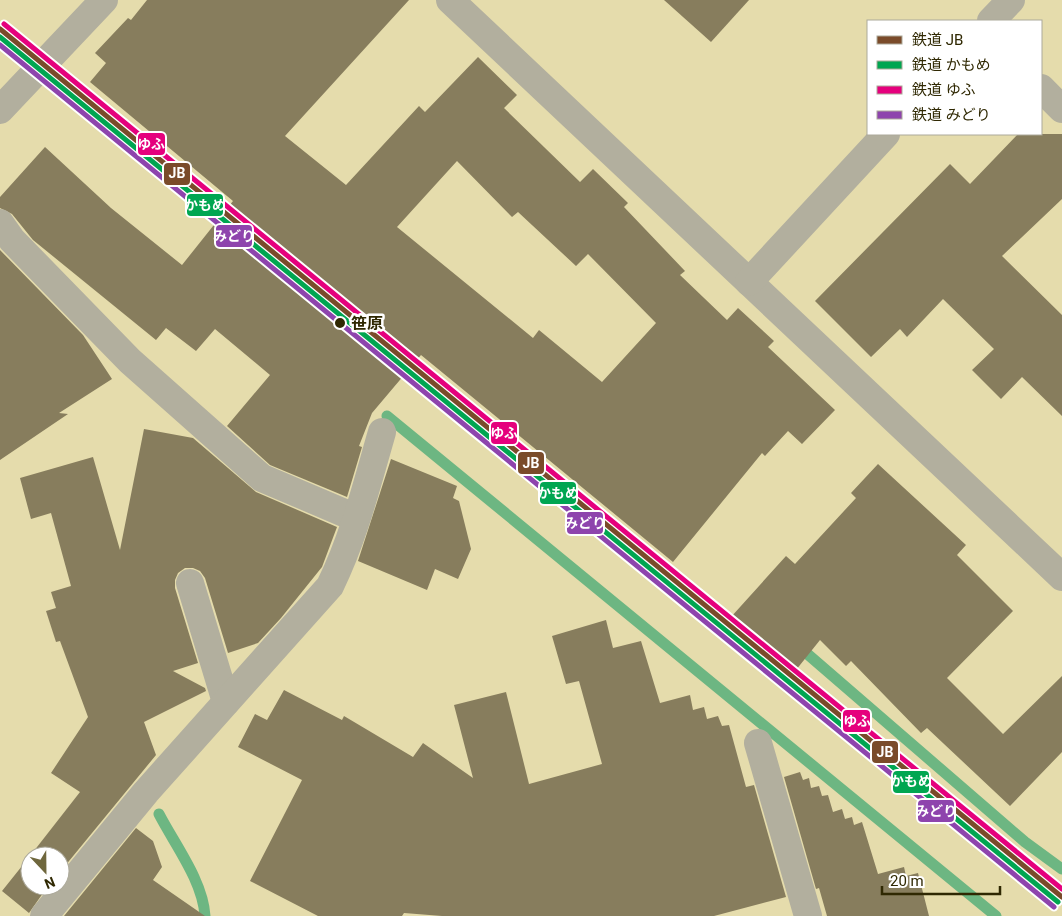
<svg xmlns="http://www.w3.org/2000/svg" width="1062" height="916" viewBox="0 0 1062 916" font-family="Roboto,'Noto Sans JP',sans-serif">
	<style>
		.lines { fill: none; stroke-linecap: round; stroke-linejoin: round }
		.stream { stroke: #6db682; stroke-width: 11 }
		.building { fill: #877d5d; fill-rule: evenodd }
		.minor { stroke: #b2af9e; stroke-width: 28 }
		.rail-1-casing { stroke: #fff; stroke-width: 9 }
		.rail-2-casing { stroke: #fff; stroke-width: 9 }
		.rail-3-casing { stroke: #fff; stroke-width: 9 }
		.rail-4-casing { stroke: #fff; stroke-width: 9 }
		.rail-1 { stroke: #7a4b2a; stroke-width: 5 }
		.rail-2 { stroke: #00a651; stroke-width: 5 }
		.rail-3 { stroke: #e5007d; stroke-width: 5 }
		.rail-4 { stroke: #8e44ad; stroke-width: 5 }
		.stop-dot { fill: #2f2802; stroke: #fff; stroke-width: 2 }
		.labels { text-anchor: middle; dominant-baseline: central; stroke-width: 5; stroke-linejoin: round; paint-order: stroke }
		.stop-label { font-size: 16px; font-weight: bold; fill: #2f2802; stroke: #fff; text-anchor: start }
		.line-badge { stroke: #fff; stroke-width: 2 }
		.badge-label { font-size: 14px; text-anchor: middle; font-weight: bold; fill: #fff }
	</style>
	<rect width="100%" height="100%" fill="#e5dcac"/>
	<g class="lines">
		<g class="stream">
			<polyline points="387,416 996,916"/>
			<polyline points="797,645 1025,842 1062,869"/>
			<path d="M159 814C175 845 203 881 205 916"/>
		</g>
	</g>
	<g class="building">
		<path d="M147 0H409L285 136 346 185 419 106 425 112 478 57 517 95 504 108 580 182 593 169 628 203 624 207 685 271 680 275 727 320 738 308 774 341 768 347 835 410 802 444 788 431 765 456 762 453 673 562 421 355 372 413 359 446 362 447 347 497 270 465 227 426 270 375 215 329 196 351 166 328 156 340 33 240 12 214 0 208V197L45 147 111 208 182 265 233 201 90 82 106 63 95 53 128 18 131 20ZM457 161 512 217 518 212 576 266 588 254 656 323 602 382 539 330 533 338 397 227Z"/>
		<polygon points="664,0 749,0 711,42"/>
		<polygon points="1018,134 1062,134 1062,199 1002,256 1062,315 1062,416 1022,377 1001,399 972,370 994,349 943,299 907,337 900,329 871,357 815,301 950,164 970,184"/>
		<polygon points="0,250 83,335 112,379 59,413 68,414 0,460"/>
		<polygon points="144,429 193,438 256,492 337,527 322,567 281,618 258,643 228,653 205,578 200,571 193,568 185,568 178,573 175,580 175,588 198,663 173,671 205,688 206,691 144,722 156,755 60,872 60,856 30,856 80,792 51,773 88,717 60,641 56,642 46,611 56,608 51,592 71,586 51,513 31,519 20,478 93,457 120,550"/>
		<polygon points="391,459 457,486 453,498 459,501 471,549 458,579 435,569 427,590 358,561"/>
		<polygon points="878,464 966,545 957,555 1013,611 947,678 1003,734 1062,676 1062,752 1010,806 927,728 921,733 851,661 846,666 820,640 796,670 731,617 786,556 795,564 856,498 851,493"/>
		<polygon points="606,620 613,648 641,641 660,703 690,695 693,710 704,707 707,719 718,716 722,726 729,725 746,787 754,785 786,897 714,916 442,916 404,913 402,916 318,916 250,881 302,780 238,747 255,714 267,720 284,690 342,720 344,716 413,757 423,743 473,778 454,705 506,692 529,784 602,764 579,681 566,684 552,636"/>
		<polygon points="800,772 803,780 809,778 811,788 819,786 822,796 828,795 833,812 842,809 845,819 852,817 854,825 862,822 878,874 904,867 906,876 918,873 929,916 827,916 819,888 816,889 784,777"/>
		<polygon points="136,828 153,841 162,867 153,880 205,916 64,916"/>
		<polygon points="30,856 30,886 48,886 29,913 2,891"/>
	</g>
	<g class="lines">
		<g class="minor">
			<polyline points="450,0 1062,577"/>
			<polyline points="991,21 1011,0"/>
			<polyline points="1041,88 1062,109"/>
			<polyline points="0,110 104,0"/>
			<polyline points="0,223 12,240 130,361 262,478 356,518"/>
			<polyline points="749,282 886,134"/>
			<polyline points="190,583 226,702"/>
			<polyline points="758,743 808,916"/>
			<path d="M44 916 146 792 330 586C354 537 367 484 382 432"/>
		</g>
		<defs>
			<polyline id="rail-1" points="0,29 1062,897"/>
			<polyline id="rail-2" points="0,37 1058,902"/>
			<polyline id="rail-3" points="4,24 1062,889"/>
			<polyline id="rail-4" points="0,45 1054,907"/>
		</defs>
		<use href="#rail-1" class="rail-1-casing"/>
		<use href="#rail-2" class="rail-2-casing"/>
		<use href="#rail-3" class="rail-3-casing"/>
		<use href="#rail-4" class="rail-4-casing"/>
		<use href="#rail-1" class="rail-1"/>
		<use href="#rail-2" class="rail-2"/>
		<use href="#rail-3" class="rail-3"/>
		<use href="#rail-4" class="rail-4"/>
	</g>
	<circle class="stop-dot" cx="340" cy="323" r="6"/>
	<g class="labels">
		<g class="stop-label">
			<text x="351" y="323">笹原</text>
		</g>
	</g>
	<g class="line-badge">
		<rect x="137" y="132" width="29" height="24" rx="5" fill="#e5007d"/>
		<rect x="163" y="162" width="28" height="24" rx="5" fill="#7a4b2a"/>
		<rect x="186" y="193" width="38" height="24" rx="5" fill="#00a651"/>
		<rect x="215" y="224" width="38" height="24" rx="5" fill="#8e44ad"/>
		<rect x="490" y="421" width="28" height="24" rx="5" fill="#e5007d"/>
		<rect x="517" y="451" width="28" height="24" rx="5" fill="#7a4b2a"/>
		<rect x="539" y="481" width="38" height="24" rx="5" fill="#00a651"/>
		<rect x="566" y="511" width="38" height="24" rx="5" fill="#8e44ad"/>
		<rect x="842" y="709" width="29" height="24" rx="5" fill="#e5007d"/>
		<rect x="871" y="740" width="28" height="24" rx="5" fill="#7a4b2a"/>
		<rect x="892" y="770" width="38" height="24" rx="5" fill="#00a651"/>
		<rect x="917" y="799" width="38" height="24" rx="5" fill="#8e44ad"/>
	</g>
	<g class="badge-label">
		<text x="151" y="149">ゆふ</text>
		<text x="177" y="178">JB</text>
		<text x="205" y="210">かもめ</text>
		<text x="234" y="241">みどり</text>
		<text x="504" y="438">ゆふ</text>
		<text x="531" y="468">JB</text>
		<text x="558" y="498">かもめ</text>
		<text x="585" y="528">みどり</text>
		<text x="857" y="726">ゆふ</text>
		<text x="885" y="757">JB</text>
		<text x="911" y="786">かもめ</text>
		<text x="936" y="816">みどり</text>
	</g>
	<rect x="867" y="20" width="175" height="115" fill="#ffffff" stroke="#aca99a"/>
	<rect x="877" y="36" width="25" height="8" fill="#7a4b2a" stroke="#aca99a"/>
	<text x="912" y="45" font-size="15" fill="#2f2802">鉄道 JB</text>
	<rect x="877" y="61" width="25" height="8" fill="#00a651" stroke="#aca99a"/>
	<text x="912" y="70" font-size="15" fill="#2f2802">鉄道 かもめ</text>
	<rect x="877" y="86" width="25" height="8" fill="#e5007d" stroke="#aca99a"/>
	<text x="912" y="95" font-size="15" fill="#2f2802">鉄道 ゆふ</text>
	<rect x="877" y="111" width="25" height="8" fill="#8e44ad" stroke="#aca99a"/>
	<text x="912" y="120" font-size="15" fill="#2f2802">鉄道 みどり</text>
	<g transform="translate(45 871) rotate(158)"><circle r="24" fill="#ffffff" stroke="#aca99a"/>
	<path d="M0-4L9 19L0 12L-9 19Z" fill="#6f673d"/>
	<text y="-8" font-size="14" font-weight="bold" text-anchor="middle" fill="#2f2802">N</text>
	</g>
	<path d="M882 886v8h118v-8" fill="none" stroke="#2f2802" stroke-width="2.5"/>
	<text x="890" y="886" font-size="15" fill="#2f2802" stroke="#ffffff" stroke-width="4" paint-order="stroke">20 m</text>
</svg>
